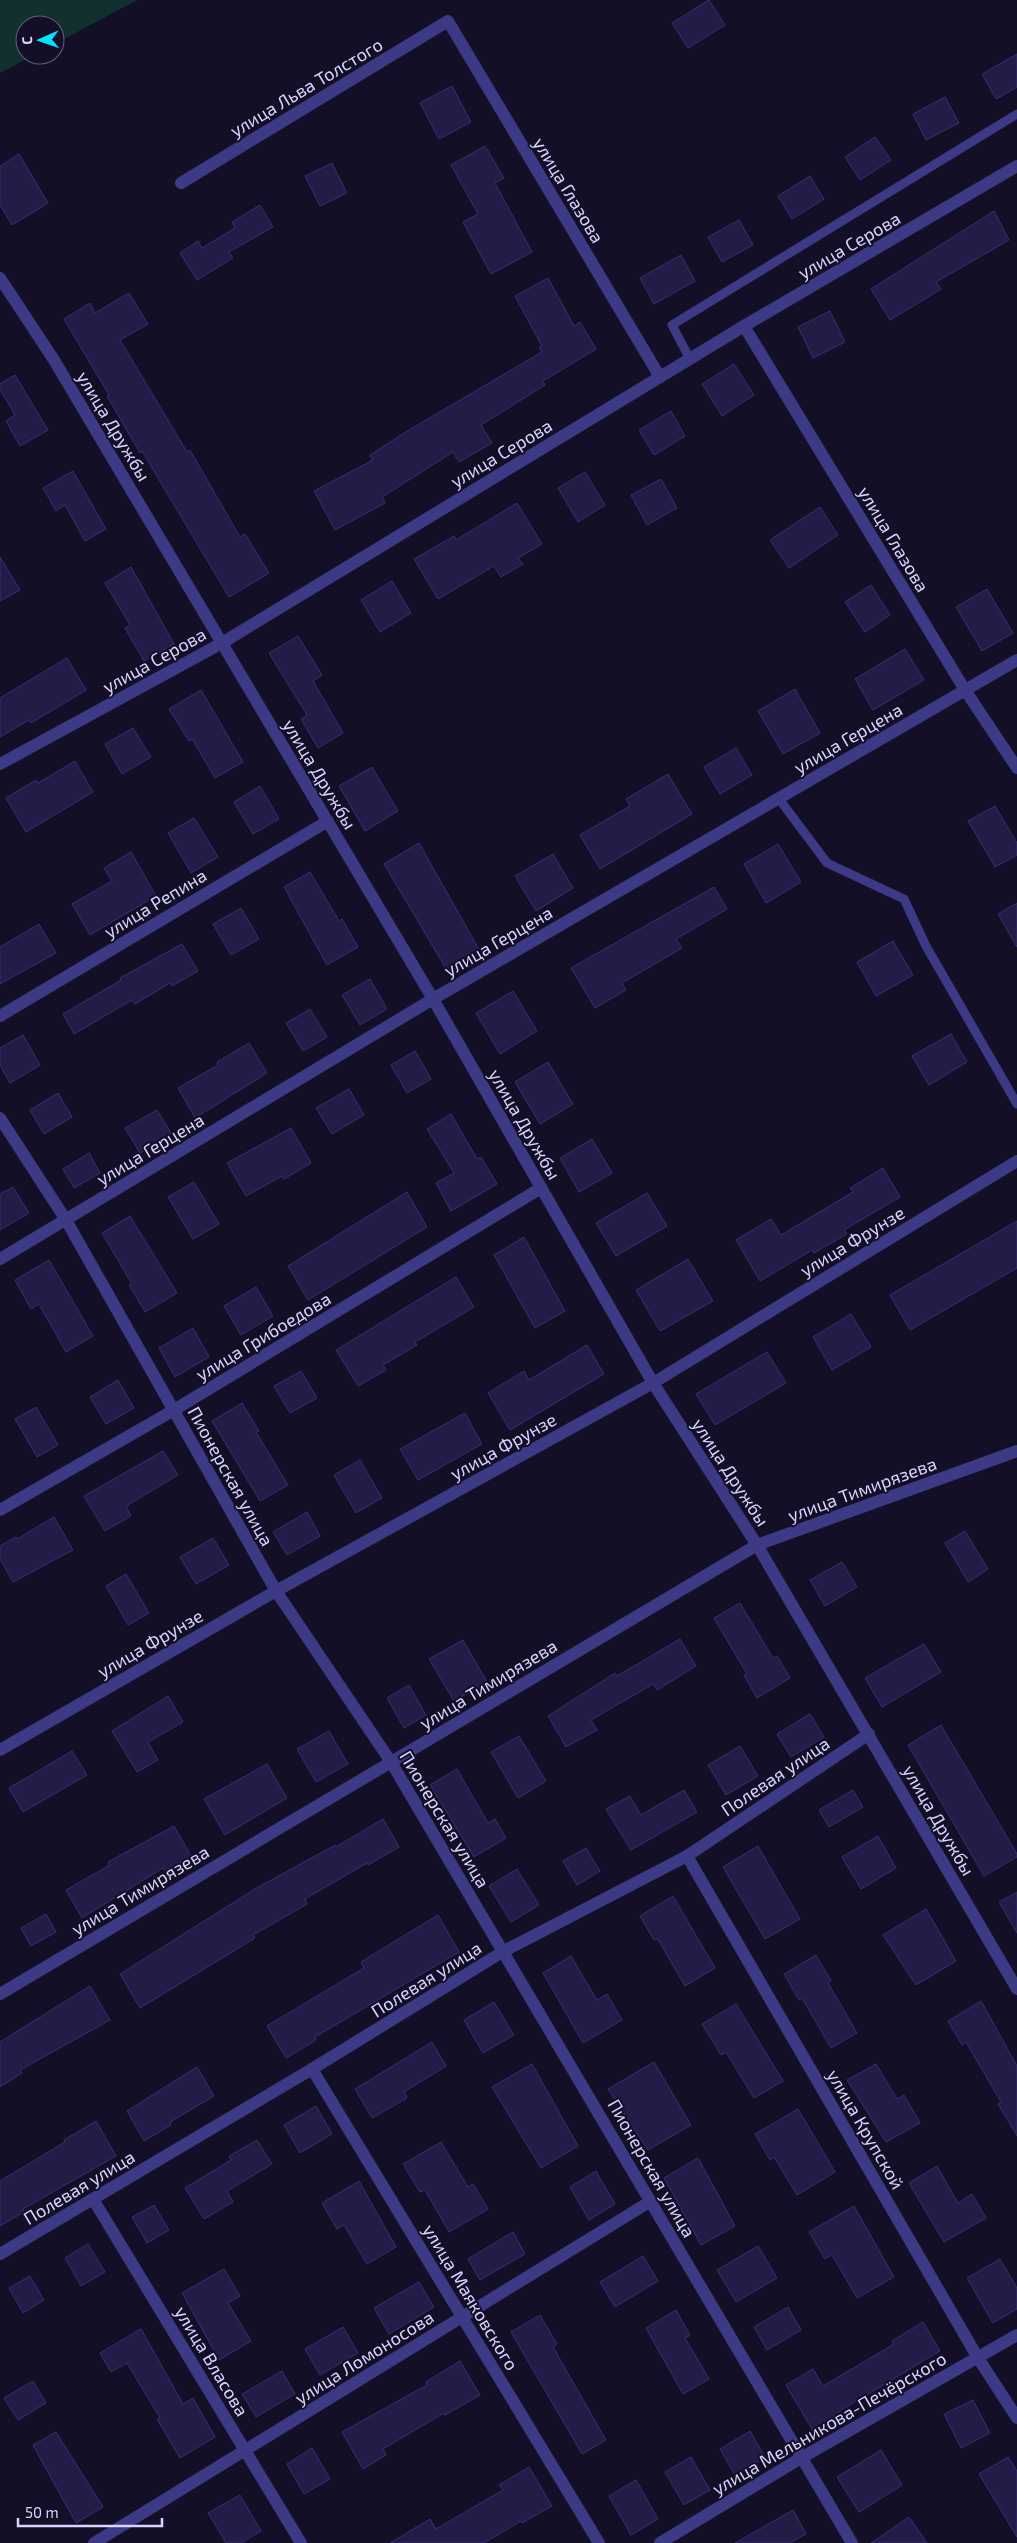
<svg xmlns="http://www.w3.org/2000/svg" width="1017" height="2543" viewBox="0 0 1017 2543" font-family="'Exo 2',sans-serif">
	<style>
		.green { fill: #12302f }
		.building { fill: #241b47; stroke: #3b2d73 }
		.lines { fill: none; stroke-linecap: round; stroke-linejoin: round }
		.lane { stroke: #3d3a85; stroke-width: 9 }
		.street { stroke: #3d3a85; stroke-width: 12 }
		.labels { text-anchor: middle; dominant-baseline: central; stroke-width: 4; stroke-linejoin: round; paint-order: stroke }
		.street-label { font-size: 18px; fill: #d9d4ff; stroke: #130f26 }
	</style>
	<rect width="100%" height="100%" fill="#130f26"/>
	<polygon class="green" points="0,0 137,0 55,44 55,25 25,25 25,55 34,55 0,73"/>
	<g class="building">
		<polygon points="709,0 725,25 688,48 672,23"/>
		<polygon points="1017,54 1017,87 996,99 982,74"/>
		<polygon points="452,86 471,122 439,139 420,103"/>
		<polygon points="945,97 959,123 926,140 913,114"/>
		<polygon points="875,137 891,160 860,180 845,157"/>
		<polygon points="485,146 504,178 495,183 532,252 491,274 463,222 478,214 451,165"/>
		<polygon points="19,154 48,203 12,225 0,205 0,166"/>
		<polygon points="332,163 347,193 320,206 305,176"/>
		<polygon points="810,176 824,199 792,219 778,196"/>
		<polygon points="260,205 273,227 229,252 233,258 197,280 180,253 198,241 202,248 235,228 232,222"/>
		<polygon points="994,211 1009,240 936,282 941,289 890,320 871,289"/>
		<polygon points="739,220 753,245 722,262 708,237"/>
		<polygon points="681,255 695,281 654,304 640,278"/>
		<polygon points="548,278 574,326 580,322 596,349 543,381 545,385 481,425 492,443 459,462 453,452 382,497 385,503 335,530 314,491 373,460 370,455 409,430 542,352 539,347 542,346 515,296"/>
		<polygon points="129,293 148,324 120,340 187,452 190,450 240,537 245,534 269,573 229,597 142,451 140,453 107,396 109,395 64,319 90,303 95,313"/>
		<polygon points="830,311 845,342 813,358 798,327"/>
		<polygon points="734,364 754,395 722,416 702,384"/>
		<polygon points="15,375 48,430 20,446 6,421 15,415 0,389 0,384"/>
		<polygon points="671,411 685,436 654,455 639,430"/>
		<polygon points="73,471 106,529 85,541 65,505 56,511 43,488"/>
		<polygon points="585,472 605,505 578,522 558,488"/>
		<polygon points="661,479 677,508 647,525 631,495"/>
		<polygon points="517,503 542,544 518,558 523,564 501,577 494,566 438,599 414,559 454,536 456,540"/>
		<polygon points="820,507 838,535 789,568 770,540"/>
		<polygon points="0,557 20,590 0,601"/>
		<polygon points="131,567 174,644 144,661 125,628 130,625 105,583"/>
		<polygon points="392,581 411,613 380,632 361,600"/>
		<polygon points="871,585 890,615 865,632 845,602"/>
		<polygon points="987,589 1013,633 982,651 956,607"/>
		<polygon points="298,636 322,675 313,681 343,733 318,748 301,719 307,715 269,653"/>
		<polygon points="905,649 924,680 873,710 855,679"/>
		<polygon points="67,658 86,690 31,723 29,720 0,737 0,698"/>
		<polygon points="795,689 820,733 783,754 758,711"/>
		<polygon points="201,690 243,762 215,778 192,739 189,741 169,709"/>
		<polygon points="133,728 151,757 122,774 105,744"/>
		<polygon points="736,748 752,775 720,794 704,767"/>
		<polygon points="75,761 93,792 26,832 6,798 36,780 38,783"/>
		<polygon points="372,767 398,811 365,831 339,786"/>
		<polygon points="668,774 692,814 600,869 580,835 630,806 626,799"/>
		<polygon points="260,786 279,819 253,834 234,802"/>
		<polygon points="995,806 1017,843 1017,855 995,867 968,821"/>
		<polygon points="194,818 218,857 191,873 168,833"/>
		<polygon points="419,843 481,953 448,972 384,864"/>
		<polygon points="778,844 801,882 766,903 744,864"/>
		<polygon points="131,852 156,896 90,935 72,904 112,881 104,868"/>
		<polygon points="553,854 573,888 536,911 515,876"/>
		<polygon points="310,872 339,921 342,919 358,947 327,965 284,887"/>
		<polygon points="714,887 727,909 676,939 682,948 622,983 626,990 595,1008 571,968"/>
		<polygon points="1017,903 1017,947 998,914"/>
		<polygon points="241,908 259,939 231,955 213,924"/>
		<polygon points="39,924 56,953 0,984 0,947"/>
		<polygon points="893,941 913,975 876,996 857,962"/>
		<polygon points="182,944 198,971 172,986 170,983 135,1004 132,1000 74,1034 63,1014 121,980 120,978"/>
		<polygon points="370,979 387,1009 360,1025 342,995"/>
		<polygon points="513,991 537,1031 500,1054 476,1013"/>
		<polygon points="310,1009 327,1037 303,1051 286,1023"/>
		<polygon points="951,1034 967,1062 929,1085 912,1056"/>
		<polygon points="23,1035 40,1065 10,1083 0,1065 0,1048"/>
		<polygon points="249,1043 267,1073 195,1118 178,1088 218,1065 217,1062"/>
		<polygon points="415,1051 431,1079 407,1093 391,1065"/>
		<polygon points="548,1062 573,1104 540,1124 515,1082"/>
		<polygon points="349,1089 364,1115 332,1134 316,1108"/>
		<polygon points="58,1093 72,1117 44,1134 30,1110"/>
		<polygon points="157,1110 172,1135 140,1153 125,1128"/>
		<polygon points="451,1114 477,1159 481,1157 497,1184 451,1211 436,1183 454,1173 427,1129"/>
		<polygon points="291,1128 311,1163 284,1179 282,1176 246,1196 227,1163"/>
		<polygon points="592,1139 612,1173 579,1192 560,1158"/>
		<polygon points="89,1153 100,1173 74,1188 63,1169"/>
		<polygon points="883,1168 900,1197 844,1230 847,1234 814,1253 812,1250 760,1281 736,1240 771,1219 781,1235 853,1192 850,1188"/>
		<polygon points="194,1182 219,1224 193,1239 168,1197"/>
		<polygon points="13,1187 29,1213 0,1230 0,1194"/>
		<polygon points="407,1192 427,1227 308,1300 288,1266"/>
		<polygon points="647,1193 667,1226 616,1256 596,1223"/>
		<polygon points="130,1216 177,1293 145,1312 129,1285 132,1284 102,1233"/>
		<polygon points="1017,1221 1017,1268 910,1330 890,1295"/>
		<polygon points="524,1237 565,1311 535,1328 494,1255"/>
		<polygon points="688,1259 713,1301 660,1331 636,1290"/>
		<polygon points="49,1260 93,1336 66,1352 39,1304 31,1309 15,1280"/>
		<polygon points="456,1277 474,1307 415,1342 417,1345 383,1365 386,1370 358,1386 336,1350"/>
		<polygon points="256,1287 273,1316 241,1335 224,1306"/>
		<polygon points="851,1314 871,1347 832,1370 813,1337"/>
		<polygon points="193,1328 209,1357 175,1377 159,1348"/>
		<polygon points="587,1345 604,1374 510,1430 488,1393 524,1371 529,1380"/>
		<polygon points="767,1352 786,1383 715,1425 696,1394"/>
		<polygon points="301,1371 317,1398 290,1413 274,1386"/>
		<polygon points="118,1380 134,1408 106,1424 90,1397"/>
		<polygon points="242,1403 259,1431 256,1432 288,1485 260,1501 212,1421"/>
		<polygon points="36,1407 58,1445 37,1457 15,1419"/>
		<polygon points="465,1413 482,1444 418,1480 400,1449"/>
		<polygon points="163,1451 178,1475 126,1506 131,1516 105,1531 84,1496"/>
		<polygon points="360,1460 382,1498 356,1513 334,1475"/>
		<polygon points="307,1512 320,1536 287,1555 273,1532"/>
		<polygon points="54,1517 73,1550 13,1582 0,1559 0,1546 16,1537 17,1539"/>
		<polygon points="965,1531 988,1569 968,1582 945,1543"/>
		<polygon points="213,1538 229,1565 196,1584 180,1557"/>
		<polygon points="842,1562 857,1587 825,1606 810,1580"/>
		<polygon points="126,1574 149,1613 128,1625 106,1586"/>
		<polygon points="740,1603 773,1658 777,1656 790,1678 757,1698 744,1675 747,1674 714,1618"/>
		<polygon points="680,1639 696,1666 657,1690 653,1684 591,1720 597,1730 566,1747 548,1716 615,1673 617,1676"/>
		<polygon points="463,1640 487,1682 454,1701 429,1659"/>
		<polygon points="924,1644 941,1672 882,1707 865,1678"/>
		<polygon points="409,1685 426,1715 404,1728 387,1698"/>
		<polygon points="168,1696 183,1722 148,1742 158,1760 137,1772 112,1731"/>
		<polygon points="810,1714 824,1737 791,1757 777,1734"/>
		<polygon points="941,1725 1017,1854 1017,1857 984,1876 908,1745"/>
		<polygon points="329,1731 348,1764 316,1782 297,1749"/>
		<polygon points="519,1736 546,1781 518,1798 491,1752"/>
		<polygon points="740,1746 758,1776 726,1795 708,1765"/>
		<polygon points="72,1751 87,1775 23,1812 9,1788"/>
		<polygon points="267,1764 287,1798 225,1835 204,1799"/>
		<polygon points="457,1769 488,1823 495,1819 506,1838 474,1857 430,1785"/>
		<polygon points="684,1790 697,1812 631,1850 606,1809 630,1796 641,1815"/>
		<polygon points="853,1790 863,1807 829,1827 819,1810"/>
		<polygon points="383,1819 399,1847 368,1865 367,1863 305,1899 307,1904 253,1935 255,1938 140,2008 120,1974 255,1889 335,1845 336,1847"/>
		<polygon points="174,1826 191,1856 165,1871 163,1868 82,1918 66,1890 110,1865 108,1862"/>
		<polygon points="878,1836 896,1868 861,1889 842,1857"/>
		<polygon points="758,1846 800,1919 765,1939 723,1867"/>
		<polygon points="586,1848 600,1871 577,1885 563,1861"/>
		<polygon points="517,1869 539,1905 511,1922 489,1886"/>
		<polygon points="1017,1892 1017,1933 999,1902"/>
		<polygon points="673,1896 715,1968 685,1986 657,1938 654,1940 640,1916"/>
		<polygon points="926,1909 956,1961 916,1985 883,1935"/>
		<polygon points="46,1914 56,1932 31,1946 21,1928"/>
		<polygon points="438,1915 459,1952 315,2037 316,2040 286,2058 267,2026 364,1968 361,1962"/>
		<polygon points="816,1955 831,1981 828,1983 857,2033 831,2048 802,1998 799,2000 784,1974"/>
		<polygon points="571,1956 597,2000 607,1994 622,2020 583,2043 543,1973"/>
		<polygon points="90,1986 110,2020 20,2070 22,2073 0,2087 0,2042"/>
		<polygon points="981,2001 1017,2066 1017,2136 998,2104 1001,2102 966,2042 962,2045 948,2021"/>
		<polygon points="494,2002 514,2035 483,2053 464,2020"/>
		<polygon points="736,2004 783,2081 754,2098 726,2052 721,2055 702,2024"/>
		<polygon points="432,2042 446,2066 404,2092 407,2098 372,2118 355,2089"/>
		<polygon points="654,2062 691,2125 648,2150 608,2089"/>
		<polygon points="532,2064 578,2146 541,2168 492,2087"/>
		<polygon points="876,2064 897,2099 904,2095 920,2123 886,2142 847,2080"/>
		<polygon points="197,2067 214,2096 170,2122 171,2125 144,2141 127,2111"/>
		<polygon points="316,2106 332,2134 300,2153 284,2125"/>
		<polygon points="798,2109 835,2172 797,2195 774,2157 770,2160 755,2134"/>
		<polygon points="96,2121 116,2156 23,2209 24,2212 0,2226 0,2181 65,2142 64,2140"/>
		<polygon points="257,2140 272,2164 227,2191 233,2202 204,2219 185,2188 231,2160 229,2156"/>
		<polygon points="441,2142 468,2187 473,2184 488,2209 449,2232 425,2190 420,2192 403,2164"/>
		<polygon points="698,2158 735,2226 701,2245 664,2178"/>
		<polygon points="937,2166 958,2203 972,2194 986,2218 944,2242 909,2183"/>
		<polygon points="596,2171 615,2204 589,2220 570,2187"/>
		<polygon points="359,2181 396,2247 367,2264 344,2225 337,2229 322,2203"/>
		<polygon points="154,2205 169,2230 147,2243 132,2217"/>
		<polygon points="854,2206 894,2277 857,2298 832,2255 825,2259 809,2232"/>
		<polygon points="513,2232 525,2254 480,2280 468,2259"/>
		<polygon points="88,2244 105,2272 81,2286 65,2258"/>
		<polygon points="758,2246 777,2278 736,2302 717,2270"/>
		<polygon points="643,2256 658,2281 615,2307 600,2282"/>
		<polygon points="1000,2259 1017,2288 1017,2309 993,2323 967,2278"/>
		<polygon points="224,2269 240,2296 228,2303 251,2341 219,2360 182,2293"/>
		<polygon points="30,2276 44,2300 23,2313 9,2288"/>
		<polygon points="419,2282 434,2307 389,2334 374,2308"/>
		<polygon points="788,2307 801,2330 767,2350 754,2327"/>
		<polygon points="676,2310 690,2335 685,2338 709,2379 683,2394 646,2328"/>
		<polygon points="540,2315 557,2344 553,2347 606,2440 582,2454 511,2332"/>
		<polygon points="923,2322 940,2351 838,2412 840,2415 813,2431 786,2385 813,2369 823,2386 894,2344 892,2341"/>
		<polygon points="343,2327 358,2353 320,2375 305,2349"/>
		<polygon points="141,2329 183,2404 193,2398 215,2437 180,2458 157,2419 160,2418 127,2363 111,2372 100,2353"/>
		<polygon points="460,2361 480,2395 445,2415 444,2413 383,2449 386,2455 363,2469 342,2432 427,2385 426,2382"/>
		<polygon points="282,2371 295,2394 256,2417 242,2394"/>
		<polygon points="33,2381 46,2403 18,2420 4,2398"/>
		<polygon points="973,2400 990,2433 961,2448 944,2414"/>
		<polygon points="750,2431 765,2457 735,2475 720,2449"/>
		<polygon points="56,2432 103,2507 76,2523 33,2445"/>
		<polygon points="312,2448 330,2479 304,2494 287,2464"/>
		<polygon points="881,2450 902,2485 859,2512 837,2477"/>
		<polygon points="691,2457 710,2490 684,2505 665,2472"/>
		<polygon points="1008,2457 1017,2471 1017,2537 979,2474"/>
		<polygon points="529,2467 552,2506 522,2523 521,2521 484,2543 390,2543 430,2519 436,2529 503,2490 499,2485"/>
		<polygon points="636,2480 658,2519 631,2535 609,2496"/>
		<polygon points="240,2495 261,2531 241,2543 226,2543 208,2513"/>
		<polygon points="793,2510 806,2534 790,2543 735,2543"/>
		<polygon points="909,2517 927,2543 871,2543"/>
	</g>
	<g class="lines">
		<g class="lane">
			<polyline points="690,359 672,325 1017,114"/>
			<polyline points="779,799 827,863 904,899 926,946 1017,1104"/>
		</g>
		<g class="street">
			<polyline points="181,183 448,21 660,377"/>
			<polyline points="0,278 54,360 433,999 653,1383 757,1545 1017,1989"/>
			<polyline points="744,326 965,690 1017,768"/>
			<polyline points="0,764 222,643 744,326 1017,166"/>
			<polyline points="0,1016 328,821"/>
			<polyline points="0,1118 66,1220 276,1591 391,1762 852,2543"/>
			<polyline points="0,1259 433,999 1017,660"/>
			<polyline points="0,1510 174,1410 541,1188"/>
			<polyline points="0,1750 276,1591 653,1383 1017,1161"/>
			<polyline points="687,1856 978,2358 1017,2418"/>
			<polyline points="0,1994 757,1545 1017,1451"/>
			<polyline points="312,2069 599,2543"/>
			<polyline points="93,2199 301,2543"/>
			<polyline points="0,2254 312,2069 504,1951 687,1856 869,1734"/>
			<polyline points="94,2543 651,2201"/>
			<polyline points="660,2543 801,2458 1017,2335"/>
		</g>
	</g>
	<g class="labels">
		<g class="street-label">
			<text transform="translate(306 87) rotate(-31)">улица Льва Толстого</text>
			<text transform="translate(569 190) rotate(59)">улица Глазова</text>
			<text transform="translate(849 245) rotate(-30)">улица Серова</text>
			<text transform="translate(114 426) rotate(59)">улица Дружбы</text>
			<text transform="translate(501 453) rotate(-31)">улица Серова</text>
			<text transform="translate(894 539) rotate(59)">улица Глазова</text>
			<text transform="translate(154 660) rotate(-29)">улица Серова</text>
			<text transform="translate(848 738) rotate(-30)">улица Герцена</text>
			<text transform="translate(320 774) rotate(59)">улица Дружбы</text>
			<text transform="translate(155 903) rotate(-31)">улица Репина</text>
			<text transform="translate(498 941) rotate(-30)">улица Герцена</text>
			<text transform="translate(525 1124) rotate(60)">улица Дружбы</text>
			<text transform="translate(150 1149) rotate(-31)">улица Герцена</text>
			<text transform="translate(852 1241) rotate(-31)">улица Фрунзе</text>
			<text transform="translate(263 1336) rotate(-31)">улица Грибоедова</text>
			<text transform="translate(503 1446) rotate(-29)">улица Фрунзе</text>
			<text transform="translate(731 1472) rotate(57)">улица Дружбы</text>
			<text transform="translate(231 1476) rotate(61)">Пионерская улица</text>
			<text transform="translate(862 1489) rotate(-20)">улица Тимирязева</text>
			<text transform="translate(150 1643) rotate(-30)">улица Фрунзе</text>
			<text transform="translate(488 1684) rotate(-31)">улица Тимирязева</text>
			<text transform="translate(775 1776) rotate(-34)">Полевая улица</text>
			<text transform="translate(445 1819) rotate(59)">Пионерская улица</text>
			<text transform="translate(939 1820) rotate(60)">улица Дружбы</text>
			<text transform="translate(140 1890) rotate(-31)">улица Тимирязева</text>
			<text transform="translate(426 1979) rotate(-32)">Полевая улица</text>
			<text transform="translate(866 2129) rotate(60)">улица Крупской</text>
			<text transform="translate(652 2168) rotate(60)">Пионерская улица</text>
			<text transform="translate(79 2187) rotate(-31)">Полевая улица</text>
			<text transform="translate(471 2297) rotate(59)">улица Маяковского</text>
			<text transform="translate(364 2357) rotate(-32)">улица Ломоносова</text>
			<text transform="translate(212 2361) rotate(59)">улица Власова</text>
			<text transform="translate(829 2423) rotate(-30)">улица Мельникова-Печёрского</text>
		</g>
	</g>
	<g transform="translate(40 40) rotate(268)"><circle r="24" fill="#130f26" stroke="#625e7d"/>
	<path d="M0-4L9 19L0 12L-9 19Z" fill="#00e5ff"/>
	<text y="-8" font-size="14" font-weight="bold" text-anchor="middle" fill="#d9d4ff">С</text>
	</g>
	<path d="M18 2518v8h144v-8" fill="none" stroke="#d9d4ff" stroke-width="2.5"/>
	<text x="25" y="2518" font-size="15" fill="#d9d4ff" stroke="#130f26" stroke-width="4" paint-order="stroke">50 m</text>
</svg>
